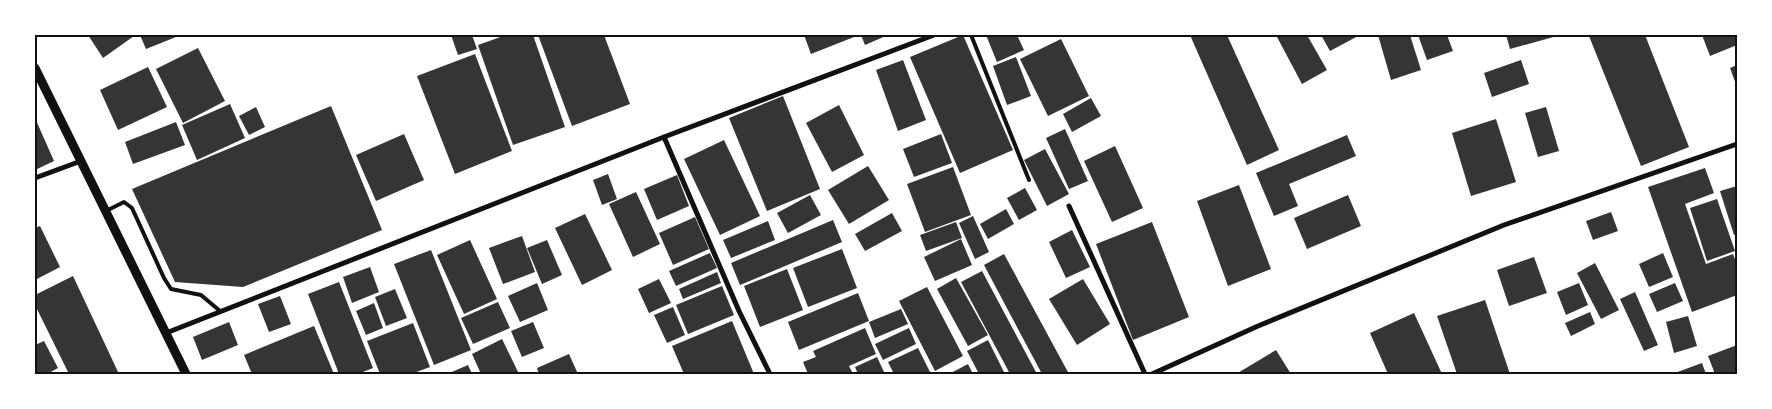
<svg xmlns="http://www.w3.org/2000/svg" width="1772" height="409" viewBox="0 0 1772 409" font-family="Commissioner,sans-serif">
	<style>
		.building { fill: #353535 }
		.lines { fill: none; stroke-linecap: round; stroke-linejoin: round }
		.service { stroke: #111; stroke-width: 4 }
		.minor { stroke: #111; stroke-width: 5 }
		.tertiary { stroke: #111; stroke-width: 9 }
		.neatline { fill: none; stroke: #111; stroke-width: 2 }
	</style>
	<rect width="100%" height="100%" fill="#fff"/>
	<g class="building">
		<polygon points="88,35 133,35 134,36 103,58"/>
		<polygon points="140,35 181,35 146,49"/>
		<polygon points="451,35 472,35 477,49 458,55"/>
		<polygon points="506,35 533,35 565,127 513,145 478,45"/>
		<polygon points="538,35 604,35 630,104 572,126"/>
		<polygon points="804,35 853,35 854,37 811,54"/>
		<polygon points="861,35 888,35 865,45"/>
		<polygon points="963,35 1013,150 960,173 910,57"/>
		<polygon points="986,35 1017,35 1024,50 997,62"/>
		<polygon points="1190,35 1227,35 1279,150 1247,165"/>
		<polygon points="1280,35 1307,35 1327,70 1302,84 1277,37"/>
		<polygon points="1321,35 1360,35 1330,51"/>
		<polygon points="1378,35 1410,35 1421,70 1391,80"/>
		<polygon points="1418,35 1447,35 1453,51 1427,60"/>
		<polygon points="1506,35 1557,35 1557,36 1510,49"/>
		<polygon points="1645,35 1689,147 1641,166 1589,36"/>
		<polygon points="1702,35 1737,35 1737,45 1710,56"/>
		<polygon points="1061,39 1089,96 1048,116 1020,59"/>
		<polygon points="198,48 225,101 183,123 156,69"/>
		<polygon points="475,54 512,151 455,174 417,76"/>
		<polygon points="1016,57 1031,96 1007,105 993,66"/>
		<polygon points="903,60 926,120 898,131 876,70"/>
		<polygon points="1521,60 1529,84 1492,97 1484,73"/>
		<polygon points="1737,65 1737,87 1730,68"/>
		<polygon points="148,67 167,107 118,130 100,90"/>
		<polygon points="783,96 820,189 767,211 729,118"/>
		<polygon points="1091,98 1101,116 1072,132 1063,114"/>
		<polygon points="230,104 245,138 197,160 182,125"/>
		<polygon points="839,105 864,155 832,172 806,123"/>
		<polygon points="331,106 382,230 243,287 175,282 132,189"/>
		<polygon points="256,107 265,127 249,135 239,116"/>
		<polygon points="1546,107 1559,151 1538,157 1525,113"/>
		<polygon points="35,118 54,161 35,170"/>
		<polygon points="1496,119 1516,182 1471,196 1452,133"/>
		<polygon points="176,122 185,145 133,164 125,142"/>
		<polygon points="1065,129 1088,181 1069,189 1046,138"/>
		<polygon points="404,134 424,180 376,201 356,155"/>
		<polygon points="941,134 952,163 914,177 903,149"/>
		<polygon points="1347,135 1356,156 1289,184 1298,206 1274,216 1256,173"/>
		<polygon points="724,140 760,216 720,235 684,159"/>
		<polygon points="1115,146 1143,208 1112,222 1084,161"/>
		<polygon points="1045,149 1069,194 1047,206 1024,160"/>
		<polygon points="868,166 889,200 849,224 828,190"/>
		<polygon points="953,167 971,215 925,232 907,184"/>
		<polygon points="1705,168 1714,193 1685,204 1706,264 1733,254 1737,265 1737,295 1692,312 1648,187"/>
		<polygon points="608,174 617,199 602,205 593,180"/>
		<polygon points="677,175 689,206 657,220 644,189"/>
		<polygon points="1239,185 1271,269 1228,286 1197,201"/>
		<polygon points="1737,186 1737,234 1734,235 1720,191"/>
		<polygon points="1025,188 1037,210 1019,220 1007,198"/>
		<polygon points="636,192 660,244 633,257 609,204"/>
		<polygon points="810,195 821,215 788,233 777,213"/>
		<polygon points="1348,195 1361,226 1307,249 1294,218"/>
		<polygon points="1717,199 1735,251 1707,261 1690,208"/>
		<polygon points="1006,209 1014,224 988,239 980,224"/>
		<polygon points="1611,212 1618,231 1593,240 1586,221"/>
		<polygon points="892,213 902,231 865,251 855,234"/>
		<polygon points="585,214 612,270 582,285 555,228"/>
		<polygon points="973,216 989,252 975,259 959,223"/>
		<polygon points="695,217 709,249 673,265 659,233"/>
		<polygon points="833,220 842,242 740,285 731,263"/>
		<polygon points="768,221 775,240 731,258 723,240"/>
		<polygon points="956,222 962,238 926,251 920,235"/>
		<polygon points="1152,222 1189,317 1133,340 1096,244"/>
		<polygon points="40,226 60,267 35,280 35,228"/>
		<polygon points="1072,230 1090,267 1066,278 1049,242"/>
		<polygon points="522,236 535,272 503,284 489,248"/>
		<polygon points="961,239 972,265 935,281 924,257"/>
		<polygon points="470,240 497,299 464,314 437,255"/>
		<polygon points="547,240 562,275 542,284 527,248"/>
		<polygon points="842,249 857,288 808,307 793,268"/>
		<polygon points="431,250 471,350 434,365 394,264"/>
		<polygon points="710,253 717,268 676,286 669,271"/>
		<polygon points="1663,253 1673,277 1649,287 1639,264"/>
		<polygon points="1004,254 1069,374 1042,374 984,265"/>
		<polygon points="1534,257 1547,293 1509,306 1497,270"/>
		<polygon points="1595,263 1619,310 1601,319 1577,273"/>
		<polygon points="370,267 379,292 352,303 343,277"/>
		<polygon points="787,269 803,310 760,327 744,286"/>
		<polygon points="982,271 1037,374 1010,374 961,282"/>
		<polygon points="717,272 721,283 683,299 679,289"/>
		<polygon points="73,276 119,374 69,374 35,305 35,295"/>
		<polygon points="956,278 988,335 968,346 937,289"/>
		<polygon points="659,279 671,303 649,313 638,289"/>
		<polygon points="1083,279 1110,324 1077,345 1049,299"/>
		<polygon points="339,282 373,368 358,374 339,374 308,294"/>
		<polygon points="537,283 548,310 520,322 508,296"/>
		<polygon points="1579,283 1588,305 1566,315 1557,292"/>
		<polygon points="1675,283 1683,301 1657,312 1649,294"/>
		<polygon points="722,286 734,315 688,334 676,305"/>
		<polygon points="927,287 963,356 935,371 899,301"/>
		<polygon points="395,289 407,318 386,326 375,297"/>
		<polygon points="1635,292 1658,345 1644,351 1620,299"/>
		<polygon points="858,293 869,321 799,350 788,322"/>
		<polygon points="280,296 291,324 269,332 258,304"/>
		<polygon points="1485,300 1510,374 1457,374 1437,316"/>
		<polygon points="498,302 510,328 473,344 461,318"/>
		<polygon points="374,303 383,328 366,335 356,311"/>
		<polygon points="673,307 685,335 667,343 654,315"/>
		<polygon points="901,309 908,324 875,338 869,322"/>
		<polygon points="1590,312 1595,324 1571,336 1565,323"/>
		<polygon points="1414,313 1442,374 1388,374 1370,333"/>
		<polygon points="1688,316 1697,346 1674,353 1666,322"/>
		<polygon points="732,321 754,374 684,374 672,346"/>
		<polygon points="229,322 238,345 202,360 193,337"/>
		<polygon points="533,322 544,348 522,357 511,331"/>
		<polygon points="413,323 430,367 411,374 380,374 367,341"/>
		<polygon points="314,326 334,374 252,374 244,355"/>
		<polygon points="865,328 876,354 849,366 853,374 808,374 803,362 816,357 813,351"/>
		<polygon points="909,328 916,344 883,360 875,344"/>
		<polygon points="502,339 519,374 481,374 472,354"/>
		<polygon points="988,340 1005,374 979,374 967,351"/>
		<polygon points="44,341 58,368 47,374 35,374 35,345"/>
		<polygon points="1737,345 1737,374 1715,374 1708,356"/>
		<polygon points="918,348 931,374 894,374 888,362"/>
		<polygon points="1276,350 1291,374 1236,374"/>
		<polygon points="569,354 578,374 539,374 537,368"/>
		<polygon points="877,357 885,374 858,374 855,367"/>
		<polygon points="1702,363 1706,374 1672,374"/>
		<polygon points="968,364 973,374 949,374"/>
		<polygon points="468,365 472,374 447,374"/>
	</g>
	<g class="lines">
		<g class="service">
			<polyline points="971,35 1029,180"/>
			<polyline points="106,211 124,202 132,208 164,278 171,289 201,295 220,311"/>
		</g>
		<g class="minor">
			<polyline points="664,137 739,311 770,374"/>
			<polyline points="35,178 81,161"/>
			<polyline points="1069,206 1145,374"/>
			<polyline points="166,333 664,137 934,35"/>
			<polyline points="1152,374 1258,326 1504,225 1737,144"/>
		</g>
		<polyline class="tertiary" points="35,68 186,374"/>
	</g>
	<rect width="1772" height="409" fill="none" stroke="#ffffff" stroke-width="72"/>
	<rect x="36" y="36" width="1700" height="337" class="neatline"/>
</svg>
